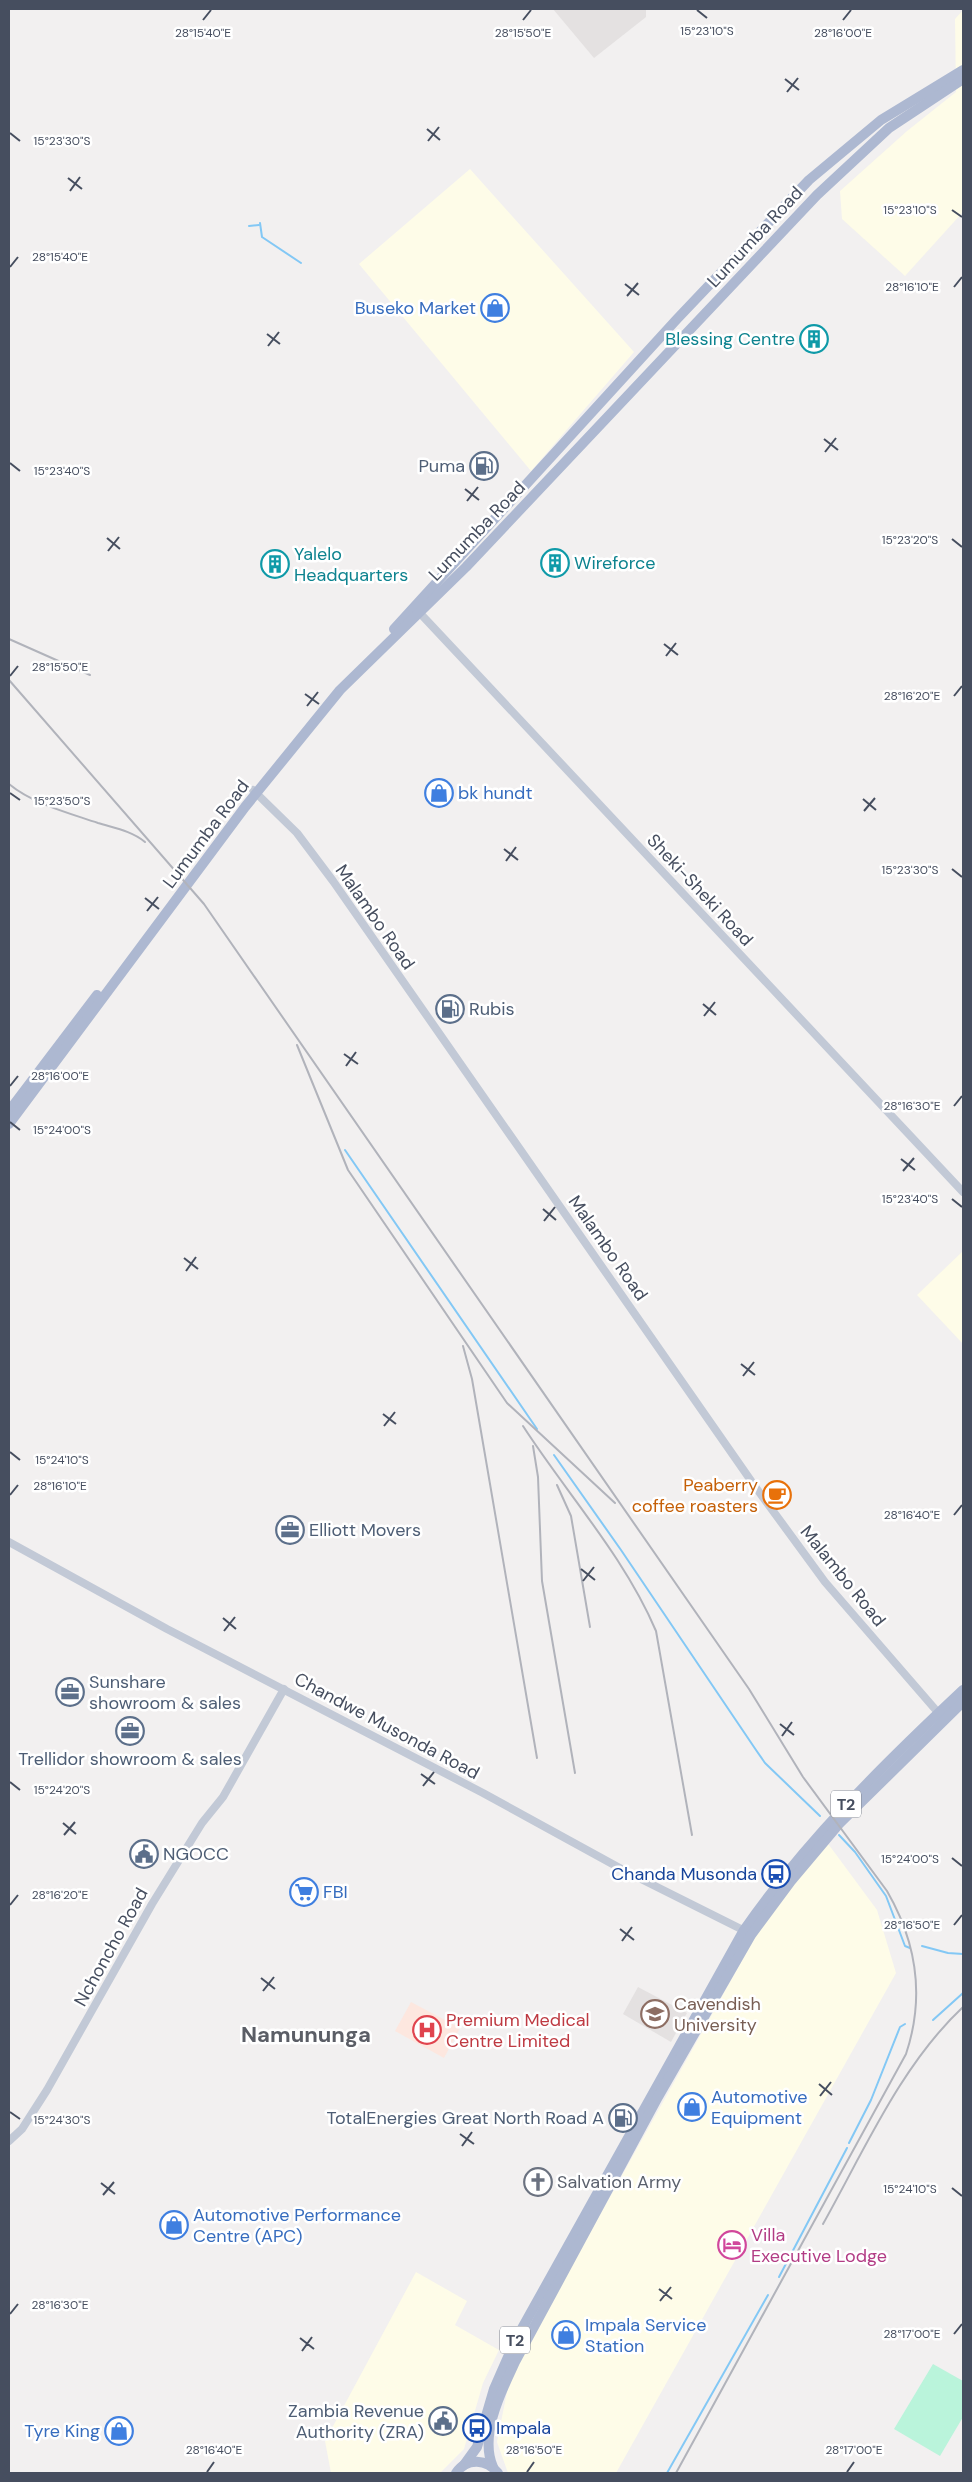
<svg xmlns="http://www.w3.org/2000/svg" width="972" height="2482" viewBox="0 0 972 2482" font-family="'DM Sans',sans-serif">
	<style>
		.commercial { fill: #fefce8 }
		.education { fill: #e4e1e1 }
		.medical { fill: #fde7df }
		.green { fill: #baf4db }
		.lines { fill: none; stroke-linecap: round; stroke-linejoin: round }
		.stream { stroke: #83c8f5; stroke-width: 2 }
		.minor { stroke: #c2c9d6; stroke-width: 8 }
		.major { stroke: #adb8d1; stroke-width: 10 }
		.rail { stroke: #b1b3bb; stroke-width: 2 }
		.ticks { fill: none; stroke: #464e5f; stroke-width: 2 }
		.labels { text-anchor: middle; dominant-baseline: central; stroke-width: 5; stroke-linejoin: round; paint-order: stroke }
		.shield { fill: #fff; stroke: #7e838f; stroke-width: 1 }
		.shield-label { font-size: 16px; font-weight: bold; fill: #464e5f }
		.street-label { font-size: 18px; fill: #464e5f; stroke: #fff }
		.shop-label { font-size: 18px; fill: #366cbe; stroke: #fff; text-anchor: start }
		.culture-label { font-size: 18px; fill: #0d838f; stroke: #fff; text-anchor: start }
		.service-label { font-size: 18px; fill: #4e5e75; stroke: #fff; text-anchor: start }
		.food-label { font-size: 18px; fill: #c56008; stroke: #fff; text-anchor: end }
		.transit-label { font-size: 18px; fill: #164399; stroke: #fff; text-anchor: end }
		.education-label { font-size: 18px; fill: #785e54; stroke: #fff; text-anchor: start }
		.health-label { font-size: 18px; fill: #be3a42; stroke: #fff; text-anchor: start }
		.worship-label { font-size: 18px; fill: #5b616d; stroke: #fff; text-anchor: start }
		.hotel-label { font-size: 18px; fill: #b23c85; stroke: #fff; text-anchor: start }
		.district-label { font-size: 22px; font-weight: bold; fill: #5b5e66; stroke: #fff }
		.ticks-label { font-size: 12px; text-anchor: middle; fill: #464e5f; stroke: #fff; stroke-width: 5; stroke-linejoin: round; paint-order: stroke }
	</style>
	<rect width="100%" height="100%" fill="#f2f0f0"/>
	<g class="commercial">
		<polygon points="963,10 963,212 905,276 842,219 840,191 907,131 956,92 955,19"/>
		<polygon points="470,169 634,352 531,471 359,264"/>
		<polygon points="963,1251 963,1344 917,1295"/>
		<polygon points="826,1841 877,1910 896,1973 616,2473 508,2473 497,2442 508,2387 535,2331 758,1932"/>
		<polygon points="416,2272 467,2301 455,2325 499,2350 483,2383 464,2449 440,2473 331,2473 325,2441"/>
	</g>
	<g class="education">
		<polygon points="553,9 646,9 646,17 594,58"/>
		<polygon points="638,1987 687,2013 671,2042 623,2014"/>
	</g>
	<polygon class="medical" points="411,2002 460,2028 444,2058 395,2031"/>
	<polygon class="green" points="933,2364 963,2381 963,2417 940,2456 894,2429"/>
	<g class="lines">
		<g class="stream">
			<polyline points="260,223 262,237 301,263"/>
			<polyline points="249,226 259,225"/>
			<polyline points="345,1150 537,1429"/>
			<polyline points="554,1455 621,1550 756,1750 765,1763 820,1816"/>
			<polyline points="839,1835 855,1852 886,1896 905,1946 910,1948"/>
			<polyline points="922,1946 948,1953 963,1954"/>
			<polyline points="933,2020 963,1993"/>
			<polyline points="849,2143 871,2100 900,2027 905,2024"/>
			<polyline points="779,2277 847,2148"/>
			<polyline points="667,2473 768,2295"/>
		</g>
		<g class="minor">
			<polyline points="417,610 963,1192"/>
			<polyline points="253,790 297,833 333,881 754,1485 825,1582 941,1716"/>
			<polyline points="9,1542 167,1629 483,1793 627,1872 747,1932"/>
			<polyline points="9,2141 22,2129 47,2090 152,1904 202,1823 223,1797 284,1689"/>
		</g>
		<g class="major">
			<polyline points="394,629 677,319 809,180 881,120 963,70"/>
			<polyline points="9,1111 97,995"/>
			<polyline points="9,1124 245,807 340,690 466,567 817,195 889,128 963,79"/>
			<path d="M464 2465 477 2447 494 2389 515 2341 744 1930C806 1841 883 1765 963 1690"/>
			<path d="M493 2467C479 2435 501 2392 515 2362L658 2097 751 1935 791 1881 839 1824 963 1702"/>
			<path d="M456 2473C467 2457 487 2459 498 2473"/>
		</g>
		<g class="rail">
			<polyline points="9,639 90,675"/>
			<path d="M9 680 204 904 749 1689 803 1777 887 1891C917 1943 925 1997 906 2054L676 2473"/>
			<path d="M9 784C33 804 69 813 98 823 114 828 132 831 145 842"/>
			<polyline points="297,1045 348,1170 507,1403 615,1503"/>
			<polyline points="463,1346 472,1379 537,1758"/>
			<path d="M523 1426C567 1494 624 1556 656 1631L692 1835"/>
			<polyline points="533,1446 538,1477 542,1581 575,1773"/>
			<polyline points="557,1485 571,1516 590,1627"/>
			<path d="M823 2224C864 2151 901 2065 963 2007"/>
		</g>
	</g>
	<path class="ticks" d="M697 10 707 18M203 20 211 10M523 20 531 10M843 20 851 10M785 79 799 90M787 92 798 78M427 129 440 140M10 133 20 141M428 141 439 127M68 178 82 189M70 191 80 177M952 210 962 217M10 267 18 257M625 284 639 295M954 287 962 277M627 296 638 283M267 334 280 344M268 346 279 332M824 439 838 450M825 452 836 438M10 463 20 471M465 489 479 500M467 501 478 487M107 538 120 549M952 539 962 547M108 551 119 537M664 644 678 655M666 656 676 643M10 676 18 666M305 694 319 704M954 696 962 686M307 706 318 692M10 793 20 800M863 799 876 810M864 811 875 798M504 849 518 860M506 861 516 847M952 869 962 877M145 898 159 909M147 911 158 897M703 1004 716 1015M704 1016 715 1002M344 1054 358 1064M346 1066 356 1052M10 1086 18 1076M954 1106 962 1096M10 1122 20 1130M901 1159 915 1170M903 1171 914 1158M952 1199 962 1207M543 1209 556 1220M544 1221 555 1207M184 1258 198 1269M186 1271 196 1257M741 1364 755 1375M743 1376 754 1362M383 1414 396 1424M384 1426 395 1412M10 1452 20 1460M10 1495 18 1485M954 1515 962 1505M581 1569 595 1580M583 1581 594 1567M223 1618 236 1629M224 1631 235 1617M780 1724 794 1735M782 1736 792 1722M421 1774 435 1784M10 1782 20 1790M423 1786 434 1772M63 1823 76 1834M64 1835 75 1822M952 1858 962 1866M10 1905 18 1895M954 1925 962 1915M620 1929 634 1940M622 1941 632 1927M261 1978 275 1989M263 1991 274 1977M819 2084 832 2095M820 2096 831 2082M10 2112 20 2119M460 2134 474 2144M462 2146 472 2132M101 2183 115 2194M952 2188 962 2196M103 2195 114 2182M659 2289 672 2299M660 2301 671 2287M10 2314 18 2304M954 2334 962 2324M300 2338 314 2349M302 2351 312 2337M207 2472 214 2462M527 2472 534 2462M847 2472 854 2462"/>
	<defs>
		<symbol id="shop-ring" viewBox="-11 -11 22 22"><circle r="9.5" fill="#fff" stroke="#3f7fe0" stroke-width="1.5"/><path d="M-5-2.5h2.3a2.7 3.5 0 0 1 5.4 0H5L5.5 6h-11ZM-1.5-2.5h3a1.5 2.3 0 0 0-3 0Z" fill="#3f7fe0"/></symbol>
		<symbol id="building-ring" viewBox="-11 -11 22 22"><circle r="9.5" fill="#fff" stroke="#0f9aa8" stroke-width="1.5"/><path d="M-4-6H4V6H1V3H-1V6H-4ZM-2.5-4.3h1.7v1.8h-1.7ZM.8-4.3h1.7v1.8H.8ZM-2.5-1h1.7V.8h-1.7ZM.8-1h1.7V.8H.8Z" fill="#0f9aa8"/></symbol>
		<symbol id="fuel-ring" viewBox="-11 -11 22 22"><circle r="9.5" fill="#fff" stroke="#5c6f8a" stroke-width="1.5"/><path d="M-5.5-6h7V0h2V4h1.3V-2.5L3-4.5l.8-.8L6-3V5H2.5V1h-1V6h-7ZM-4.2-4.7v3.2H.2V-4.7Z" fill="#5c6f8a"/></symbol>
		<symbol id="cafe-ring" viewBox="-11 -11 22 22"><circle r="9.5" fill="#fff" stroke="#e8710a" stroke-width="1.5"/><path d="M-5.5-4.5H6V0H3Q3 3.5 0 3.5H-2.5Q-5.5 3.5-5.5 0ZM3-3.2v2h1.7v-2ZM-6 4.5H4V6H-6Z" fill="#e8710a"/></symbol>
		<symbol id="office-ring" viewBox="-11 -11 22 22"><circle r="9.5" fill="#fff" stroke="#5c6f8a" stroke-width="1.5"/><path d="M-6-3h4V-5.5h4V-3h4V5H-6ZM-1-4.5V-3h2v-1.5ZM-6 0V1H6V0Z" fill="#5c6f8a"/></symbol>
		<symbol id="civic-ring" viewBox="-11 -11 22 22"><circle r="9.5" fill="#fff" stroke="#5c6f8a" stroke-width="1.5"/><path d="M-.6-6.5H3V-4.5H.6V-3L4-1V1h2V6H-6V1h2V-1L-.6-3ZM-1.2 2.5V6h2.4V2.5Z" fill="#5c6f8a"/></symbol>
		<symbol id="bus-ring" viewBox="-11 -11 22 22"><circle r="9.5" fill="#fff" stroke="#1a4fb4" stroke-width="1.5"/><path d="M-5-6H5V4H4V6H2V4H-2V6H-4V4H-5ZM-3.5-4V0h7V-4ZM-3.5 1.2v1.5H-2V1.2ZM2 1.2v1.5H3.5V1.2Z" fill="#1a4fb4"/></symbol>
		<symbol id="supermarket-ring" viewBox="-11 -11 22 22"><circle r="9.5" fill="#fff" stroke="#3f7fe0" stroke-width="1.5"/><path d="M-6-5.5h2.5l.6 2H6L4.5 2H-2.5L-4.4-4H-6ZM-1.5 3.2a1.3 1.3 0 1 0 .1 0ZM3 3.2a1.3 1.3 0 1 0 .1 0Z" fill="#3f7fe0"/></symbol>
		<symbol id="university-ring" viewBox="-11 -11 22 22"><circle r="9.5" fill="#fff" stroke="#8d6e63" stroke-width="1.5"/><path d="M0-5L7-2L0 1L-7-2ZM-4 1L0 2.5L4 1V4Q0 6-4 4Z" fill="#8d6e63"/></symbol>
		<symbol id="hospital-ring" viewBox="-11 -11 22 22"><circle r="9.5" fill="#fff" stroke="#e0444e" stroke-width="1.5"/><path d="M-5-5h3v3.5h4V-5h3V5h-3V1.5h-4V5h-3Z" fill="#e0444e"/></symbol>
		<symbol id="church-ring" viewBox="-11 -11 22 22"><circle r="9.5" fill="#fff" stroke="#6b7280" stroke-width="1.5"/><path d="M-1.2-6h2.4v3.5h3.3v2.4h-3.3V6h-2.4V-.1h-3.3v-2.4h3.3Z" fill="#6b7280"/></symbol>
		<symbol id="hotel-ring" viewBox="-11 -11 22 22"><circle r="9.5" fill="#fff" stroke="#d1479c" stroke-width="1.5"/><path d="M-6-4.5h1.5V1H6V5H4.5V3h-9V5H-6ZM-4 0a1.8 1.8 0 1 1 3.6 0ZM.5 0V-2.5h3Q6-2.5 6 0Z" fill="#d1479c"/></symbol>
	</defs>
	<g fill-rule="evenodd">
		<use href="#shop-ring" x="479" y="292" width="32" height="32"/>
		<use href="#building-ring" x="798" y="323" width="32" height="32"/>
		<use href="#fuel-ring" x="468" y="450" width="32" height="32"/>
		<use href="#building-ring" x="539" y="547" width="32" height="32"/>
		<use href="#building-ring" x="259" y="548" width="32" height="32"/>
		<use href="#shop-ring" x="423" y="777" width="32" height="32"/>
		<use href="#fuel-ring" x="434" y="993" width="32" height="32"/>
		<use href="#cafe-ring" x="761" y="1479" width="32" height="32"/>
		<use href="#office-ring" x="274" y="1514" width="32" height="32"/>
		<use href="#office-ring" x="54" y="1676" width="32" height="32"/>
		<use href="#office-ring" x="114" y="1715" width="32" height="32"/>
		<use href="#civic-ring" x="128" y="1838" width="32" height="32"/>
		<use href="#bus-ring" x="760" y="1858" width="32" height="32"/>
		<use href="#supermarket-ring" x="288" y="1876" width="32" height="32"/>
		<use href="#university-ring" x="639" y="1998" width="32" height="32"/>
		<use href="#hospital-ring" x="411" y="2014" width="32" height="32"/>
		<use href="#shop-ring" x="676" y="2091" width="32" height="32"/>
		<use href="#fuel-ring" x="607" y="2102" width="32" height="32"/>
		<use href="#church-ring" x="522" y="2166" width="32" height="32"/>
		<use href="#shop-ring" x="158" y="2209" width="32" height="32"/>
		<use href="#hotel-ring" x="716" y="2229" width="32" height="32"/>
		<use href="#shop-ring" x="550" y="2319" width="32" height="32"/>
		<use href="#civic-ring" x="427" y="2405" width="32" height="32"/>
		<use href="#bus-ring" x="461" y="2412" width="32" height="32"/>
		<use href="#shop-ring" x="103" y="2415" width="32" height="32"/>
	</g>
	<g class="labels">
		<g class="shield">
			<rect x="831" y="1790.5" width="30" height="27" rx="4"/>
			<rect x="500" y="2326.5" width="30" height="27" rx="4"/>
		</g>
		<g class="shield-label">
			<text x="846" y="1804">T2</text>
			<text x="515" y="2340">T2</text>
		</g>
		<g class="street-label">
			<text transform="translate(755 237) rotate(-47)">Lumumba Road</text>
			<text transform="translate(477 531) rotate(-46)">Lumumba Road</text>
			<text transform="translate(206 834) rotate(-53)">Lumumba Road</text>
			<text transform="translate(700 890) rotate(47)">Sheki-Sheki Road</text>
			<text transform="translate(375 917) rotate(55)">Malambo Road</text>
			<text transform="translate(608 1248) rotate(55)">Malambo Road</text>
			<text transform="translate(843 1576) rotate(51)">Malambo Road</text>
			<text transform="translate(387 1726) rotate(28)">Chandwe Musonda Road</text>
			<text transform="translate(111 1947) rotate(-61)">Nchoncho Road</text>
		</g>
		<g class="shop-label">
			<text x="476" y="308" text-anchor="end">Buseko Market</text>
			<text x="458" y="793">bk hundt</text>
			<text x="323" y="1892">FBI</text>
			<text x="711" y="2097">Automotive<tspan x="711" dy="21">Equipment</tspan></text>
			<text x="193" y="2215">Automotive Performance<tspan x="193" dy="21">Centre (APC)</tspan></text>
			<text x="585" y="2325">Impala Service<tspan x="585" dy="21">Station</tspan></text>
			<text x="100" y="2431" text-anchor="end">Tyre King</text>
		</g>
		<g class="culture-label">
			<text x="795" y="339" text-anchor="end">Blessing Centre</text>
			<text x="294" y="554">Yalelo<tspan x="294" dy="21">Headquarters</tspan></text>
			<text x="574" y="563">Wireforce</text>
		</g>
		<g class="service-label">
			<text x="465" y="466" text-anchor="end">Puma</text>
			<text x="469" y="1009">Rubis</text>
			<text x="309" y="1530">Elliott Movers</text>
			<text x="89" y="1682">Sunshare<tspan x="89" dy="21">showroom &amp; sales</tspan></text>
			<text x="130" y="1759" text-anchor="middle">Trellidor showroom &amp; sales</text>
			<text x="163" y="1854">NGOCC</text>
			<text x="604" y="2118" text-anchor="end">TotalEnergies Great North Road A</text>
			<text x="424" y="2411" text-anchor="end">Zambia Revenue<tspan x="424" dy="21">Authority (ZRA)</tspan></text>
		</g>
		<g class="food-label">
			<text x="758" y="1485">Peaberry<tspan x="758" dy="21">coffee roasters</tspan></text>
		</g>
		<g class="transit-label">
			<text x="757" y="1874">Chanda Musonda</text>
			<text x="496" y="2428" text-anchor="start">Impala</text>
		</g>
		<g class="education-label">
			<text x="674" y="2004">Cavendish<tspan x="674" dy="21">University</tspan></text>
		</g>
		<g class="health-label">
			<text x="446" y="2020">Premium Medical<tspan x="446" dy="21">Centre Limited</tspan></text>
		</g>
		<g class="worship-label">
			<text x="557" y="2182">Salvation Army</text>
		</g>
		<g class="hotel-label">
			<text x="751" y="2235">Villa<tspan x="751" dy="21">Executive Lodge</tspan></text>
		</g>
		<g class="district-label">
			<text x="306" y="2034">Namununga</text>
		</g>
	</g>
	<g class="ticks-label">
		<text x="707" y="35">15°23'10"S</text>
		<text x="203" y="37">28°15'40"E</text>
		<text x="523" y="37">28°15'50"E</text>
		<text x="843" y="37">28°16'00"E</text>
		<text x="62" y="145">15°23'30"S</text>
		<text x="910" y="214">15°23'10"S</text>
		<text x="60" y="261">28°15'40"E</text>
		<text x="912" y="291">28°16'10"E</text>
		<text x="62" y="475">15°23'40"S</text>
		<text x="910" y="544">15°23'20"S</text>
		<text x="60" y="671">28°15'50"E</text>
		<text x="912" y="700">28°16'20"E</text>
		<text x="62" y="805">15°23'50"S</text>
		<text x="910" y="874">15°23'30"S</text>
		<text x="60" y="1080">28°16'00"E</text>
		<text x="912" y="1110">28°16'30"E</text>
		<text x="62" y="1134">15°24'00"S</text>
		<text x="910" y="1203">15°23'40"S</text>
		<text x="62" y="1464">15°24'10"S</text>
		<text x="60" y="1490">28°16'10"E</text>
		<text x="912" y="1519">28°16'40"E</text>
		<text x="62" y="1794">15°24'20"S</text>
		<text x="910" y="1863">15°24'00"S</text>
		<text x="60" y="1899">28°16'20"E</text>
		<text x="912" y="1929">28°16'50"E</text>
		<text x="62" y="2124">15°24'30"S</text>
		<text x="910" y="2193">15°24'10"S</text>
		<text x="60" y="2309">28°16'30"E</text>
		<text x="912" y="2338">28°17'00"E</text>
		<text x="214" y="2454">28°16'40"E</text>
		<text x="534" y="2454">28°16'50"E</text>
		<text x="854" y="2454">28°17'00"E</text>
	</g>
	<rect width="972" height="2482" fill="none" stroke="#464e5f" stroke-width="20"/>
</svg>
